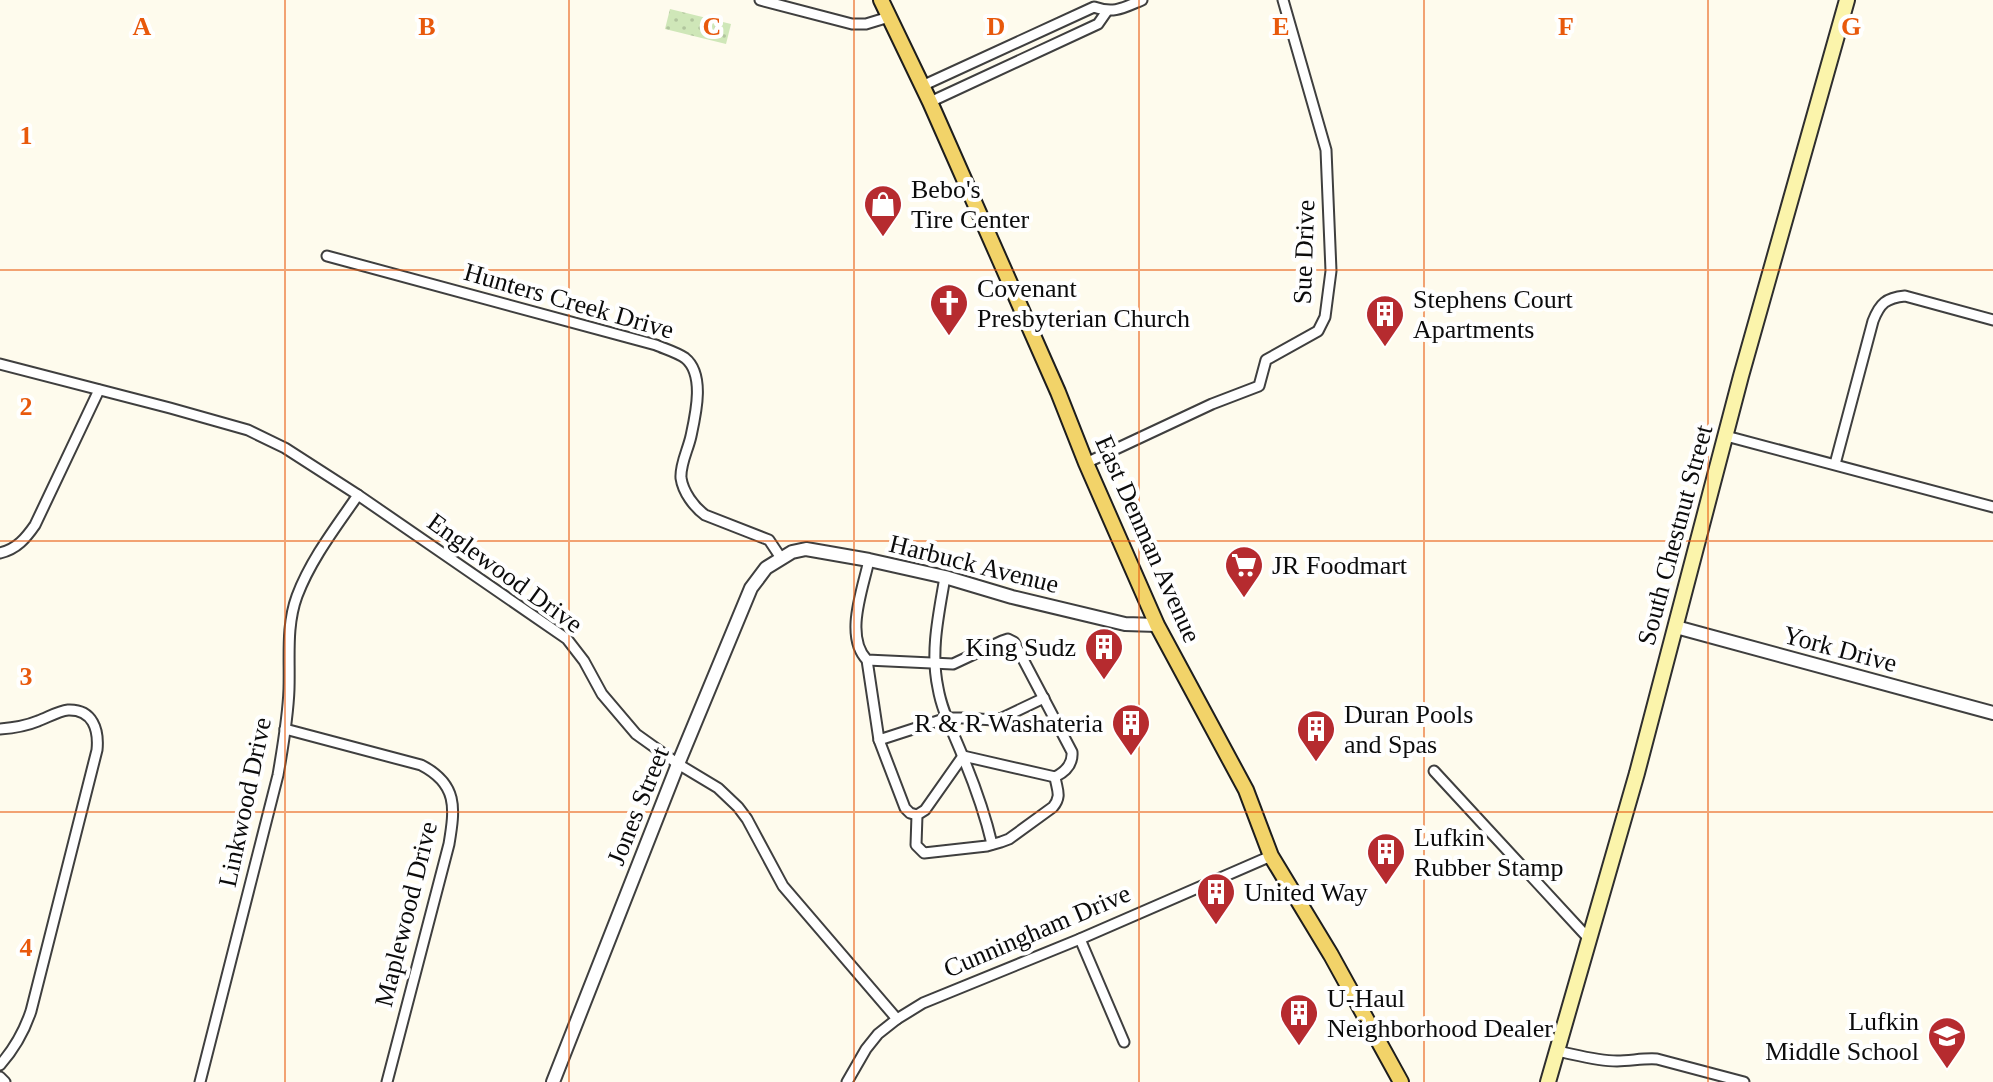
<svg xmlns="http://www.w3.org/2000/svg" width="1993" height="1082" viewBox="0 0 1993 1082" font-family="Georgia,serif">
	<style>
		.grass { fill: url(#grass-dots) }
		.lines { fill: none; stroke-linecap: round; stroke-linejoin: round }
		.minor-casing { stroke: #3f3f3f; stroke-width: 13 }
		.tertiary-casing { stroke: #3f3f3f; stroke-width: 16 }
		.secondary-casing { stroke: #2e2e2e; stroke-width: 18 }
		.primary-casing { stroke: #1d1d1d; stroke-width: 18 }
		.minor { stroke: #fff; stroke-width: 9 }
		.tertiary { stroke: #fff; stroke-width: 12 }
		.secondary { stroke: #fbf4ab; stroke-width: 14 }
		.primary { stroke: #f2d369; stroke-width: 14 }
		.grid { fill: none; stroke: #e8590c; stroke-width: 2; stroke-opacity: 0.55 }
		.labels { text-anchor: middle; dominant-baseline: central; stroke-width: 8; stroke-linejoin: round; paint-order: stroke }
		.poi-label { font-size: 26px; fill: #0c0c0c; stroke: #fff; text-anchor: start }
		.street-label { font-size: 26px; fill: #0c0c0c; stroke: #fff }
		.grid-label { font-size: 26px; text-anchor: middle; font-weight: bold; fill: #e8590c; stroke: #fff; stroke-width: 8; stroke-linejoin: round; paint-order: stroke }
	</style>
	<defs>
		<pattern id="grass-dots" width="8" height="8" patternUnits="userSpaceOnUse" patternTransform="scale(2)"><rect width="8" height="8" fill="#cfe7b8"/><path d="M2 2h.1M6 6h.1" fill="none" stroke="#b1c59d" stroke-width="1.8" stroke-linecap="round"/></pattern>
	</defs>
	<rect width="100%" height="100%" fill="#fefbed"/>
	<polygon class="grass" points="670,9 731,24 726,44 665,29"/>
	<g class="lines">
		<defs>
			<g id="minor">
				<polyline points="760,0 852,24 866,24 889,17"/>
				<path d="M922 86 1094 7C1114 14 1123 8 1142 0"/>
				<polyline points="930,102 1098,24 1107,11"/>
				<path d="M327 256 656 345C665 349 676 352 685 358 705 374 696 413 691 436 688 450 680 464 681 478 683 492 694 507 705 515L769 540 781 558"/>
				<polyline points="0,364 170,408 248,430 285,448 358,495 567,639 584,661 602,694 636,734 678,764 718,788 738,807 747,819 783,886 897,1019"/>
				<polyline points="1726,436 1993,507"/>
				<polyline points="1086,463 1212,404 1259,386 1266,360 1318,331 1325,317 1331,271 1326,150 1283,0"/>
				<path d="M1835 464 1873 321C1880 303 1886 298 1905 296L1993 320"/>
				<path d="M0 553C17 549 26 538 35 525L99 390"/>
				<path d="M869 560C863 589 844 636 867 660L953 664 1002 641 1008 639 1014 642 1072 752C1073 764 1065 772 1055 777 1057 790 1062 796 1053 807L1009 839 1001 842 987 846 924 853 916 845 917 815 925 810 963 756"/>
				<path d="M945 577C939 613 930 651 938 688 942 712 954 734 963 757 975 786 985 814 992 844"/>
				<polyline points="867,660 879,740 947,718 965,718 993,720 1002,718 1044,698"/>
				<path d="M0 729C13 728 26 726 38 721 47 718 58 711 68 710 93 709 99 730 97 750L31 1011C24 1032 15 1048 0 1065"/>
				<path d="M285 729 421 765C458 784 455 808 449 844L387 1082"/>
				<polyline points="879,740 905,808 910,813 917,815"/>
				<polyline points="963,756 1055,777"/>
				<polyline points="1434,771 1590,940"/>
				<polyline points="1080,939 1124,1042"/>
				<path d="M1557 1051C1577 1055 1597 1061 1617 1061 1631 1061 1643 1058 1657 1059L1744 1082"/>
				<polyline points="0,1077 5,1082"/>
				<path d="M200 1082 278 775C283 746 288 718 289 689 290 657 286 626 297 596 311 559 336 527 358 495"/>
				<polyline points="847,1082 866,1049 878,1034 897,1019 923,1003 1080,939 1271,856"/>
			</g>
			<g id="tertiary">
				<polyline points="1676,627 1993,713"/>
				<polyline points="553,1082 678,764 751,588 766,568 792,552 806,549 869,560 945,577 1012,597 1125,624 1157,625"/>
			</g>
			<polyline id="secondary" points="1548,1082 1637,773 1741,376 1847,0"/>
			<polyline id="primary" points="881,0 930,102 1058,392 1086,463 1157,625 1246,790 1271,856 1331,955 1401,1082"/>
		</defs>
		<use href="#minor" class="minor-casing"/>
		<use href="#tertiary" class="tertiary-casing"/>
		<use href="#secondary" class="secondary-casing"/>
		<use href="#primary" class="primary-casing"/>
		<use href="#minor" class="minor"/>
		<use href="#tertiary" class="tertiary"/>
		<use href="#secondary" class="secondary"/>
		<use href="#primary" class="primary"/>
	</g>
	<path class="grid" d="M285 0V1082M569 0V1082M854 0V1082M1139 0V1082M1424 0V1082M1708 0V1082M0 270H1993M0 541H1993M0 812H1993"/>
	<defs>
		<symbol id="shop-pin" viewBox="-11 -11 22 30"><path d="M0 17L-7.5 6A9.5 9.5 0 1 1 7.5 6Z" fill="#b62b2f" stroke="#fff"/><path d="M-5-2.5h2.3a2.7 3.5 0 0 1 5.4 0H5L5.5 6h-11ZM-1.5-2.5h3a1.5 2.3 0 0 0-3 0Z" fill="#fff"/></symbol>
		<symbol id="church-pin" viewBox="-11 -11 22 30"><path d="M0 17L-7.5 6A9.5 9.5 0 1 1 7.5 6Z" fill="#b62b2f" stroke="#fff"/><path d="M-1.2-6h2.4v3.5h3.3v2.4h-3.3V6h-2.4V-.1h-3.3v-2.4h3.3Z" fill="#fff"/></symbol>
		<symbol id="building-pin" viewBox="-11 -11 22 30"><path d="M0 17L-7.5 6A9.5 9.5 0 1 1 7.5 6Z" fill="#b62b2f" stroke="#fff"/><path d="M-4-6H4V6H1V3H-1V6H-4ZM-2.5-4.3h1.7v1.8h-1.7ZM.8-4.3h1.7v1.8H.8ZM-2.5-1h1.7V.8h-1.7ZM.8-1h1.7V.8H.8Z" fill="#fff"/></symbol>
		<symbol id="supermarket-pin" viewBox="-11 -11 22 30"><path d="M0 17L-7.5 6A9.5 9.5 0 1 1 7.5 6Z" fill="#b62b2f" stroke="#fff"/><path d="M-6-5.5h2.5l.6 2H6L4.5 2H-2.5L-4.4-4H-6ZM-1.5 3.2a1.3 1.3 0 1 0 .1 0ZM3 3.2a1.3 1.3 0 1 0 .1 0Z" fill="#fff"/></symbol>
		<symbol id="school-pin" viewBox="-11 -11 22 30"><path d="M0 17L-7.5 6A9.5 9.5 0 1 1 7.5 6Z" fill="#b62b2f" stroke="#fff"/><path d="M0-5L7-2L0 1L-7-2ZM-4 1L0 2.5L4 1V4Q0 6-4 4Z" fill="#fff"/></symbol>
	</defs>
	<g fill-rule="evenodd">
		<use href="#shop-pin" x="861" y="182" width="44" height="60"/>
		<use href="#church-pin" x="927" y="281" width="44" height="60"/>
		<use href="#building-pin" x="1363" y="292" width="44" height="60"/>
		<use href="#supermarket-pin" x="1222" y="543" width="44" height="60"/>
		<use href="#building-pin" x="1082" y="625" width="44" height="60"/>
		<use href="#building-pin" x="1109" y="701" width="44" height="60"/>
		<use href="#building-pin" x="1294" y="707" width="44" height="60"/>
		<use href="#building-pin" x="1364" y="830" width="44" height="60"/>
		<use href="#building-pin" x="1194" y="870" width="44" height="60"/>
		<use href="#building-pin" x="1277" y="991" width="44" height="60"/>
		<use href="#school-pin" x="1925" y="1014" width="44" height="60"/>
	</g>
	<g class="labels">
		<g class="poi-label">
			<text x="911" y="189">Bebo's<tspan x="911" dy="30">Tire Center</tspan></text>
			<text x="977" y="288">Covenant<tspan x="977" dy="30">Presbyterian Church</tspan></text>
			<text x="1413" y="299">Stephens Court<tspan x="1413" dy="30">Apartments</tspan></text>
			<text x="1272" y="565">JR Foodmart</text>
			<text x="1076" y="647" text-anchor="end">King Sudz</text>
			<text x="1344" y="714">Duran Pools<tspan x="1344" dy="30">and Spas</tspan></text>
			<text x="1103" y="723" text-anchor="end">R &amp; R Washateria</text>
			<text x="1414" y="837">Lufkin<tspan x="1414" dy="30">Rubber Stamp</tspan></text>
			<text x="1244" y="892">United Way</text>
			<text x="1327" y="998">U-Haul<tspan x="1327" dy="30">Neighborhood Dealer</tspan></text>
			<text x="1919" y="1021" text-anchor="end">Lufkin<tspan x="1919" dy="30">Middle School</tspan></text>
		</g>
		<g class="street-label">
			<text transform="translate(1304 252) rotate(-88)">Sue Drive</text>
			<text transform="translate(569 301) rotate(16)">Hunters Creek Drive</text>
			<text transform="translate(1675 535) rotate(-75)">South Chestnut Street</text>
			<text transform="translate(1148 539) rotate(66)">East Denman Avenue</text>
			<text transform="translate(974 564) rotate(14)">Harbuck Avenue</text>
			<text transform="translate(505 573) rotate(36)">Englewood Drive</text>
			<text transform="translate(1840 649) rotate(15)">York Drive</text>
			<text transform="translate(245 802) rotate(-78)">Linkwood Drive</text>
			<text transform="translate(638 806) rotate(-68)">Jones Street</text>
			<text transform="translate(406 914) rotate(-76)">Maplewood Drive</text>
			<text transform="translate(1037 931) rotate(-23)">Cunningham Drive</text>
		</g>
	</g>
	<g class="grid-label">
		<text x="142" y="35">A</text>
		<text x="427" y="35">B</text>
		<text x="712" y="35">C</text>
		<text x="996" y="35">D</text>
		<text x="1281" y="35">E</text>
		<text x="1566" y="35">F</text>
		<text x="1851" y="35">G</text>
		<text x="26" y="144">1</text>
		<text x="26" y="415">2</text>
		<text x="26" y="685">3</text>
		<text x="26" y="956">4</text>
	</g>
</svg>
